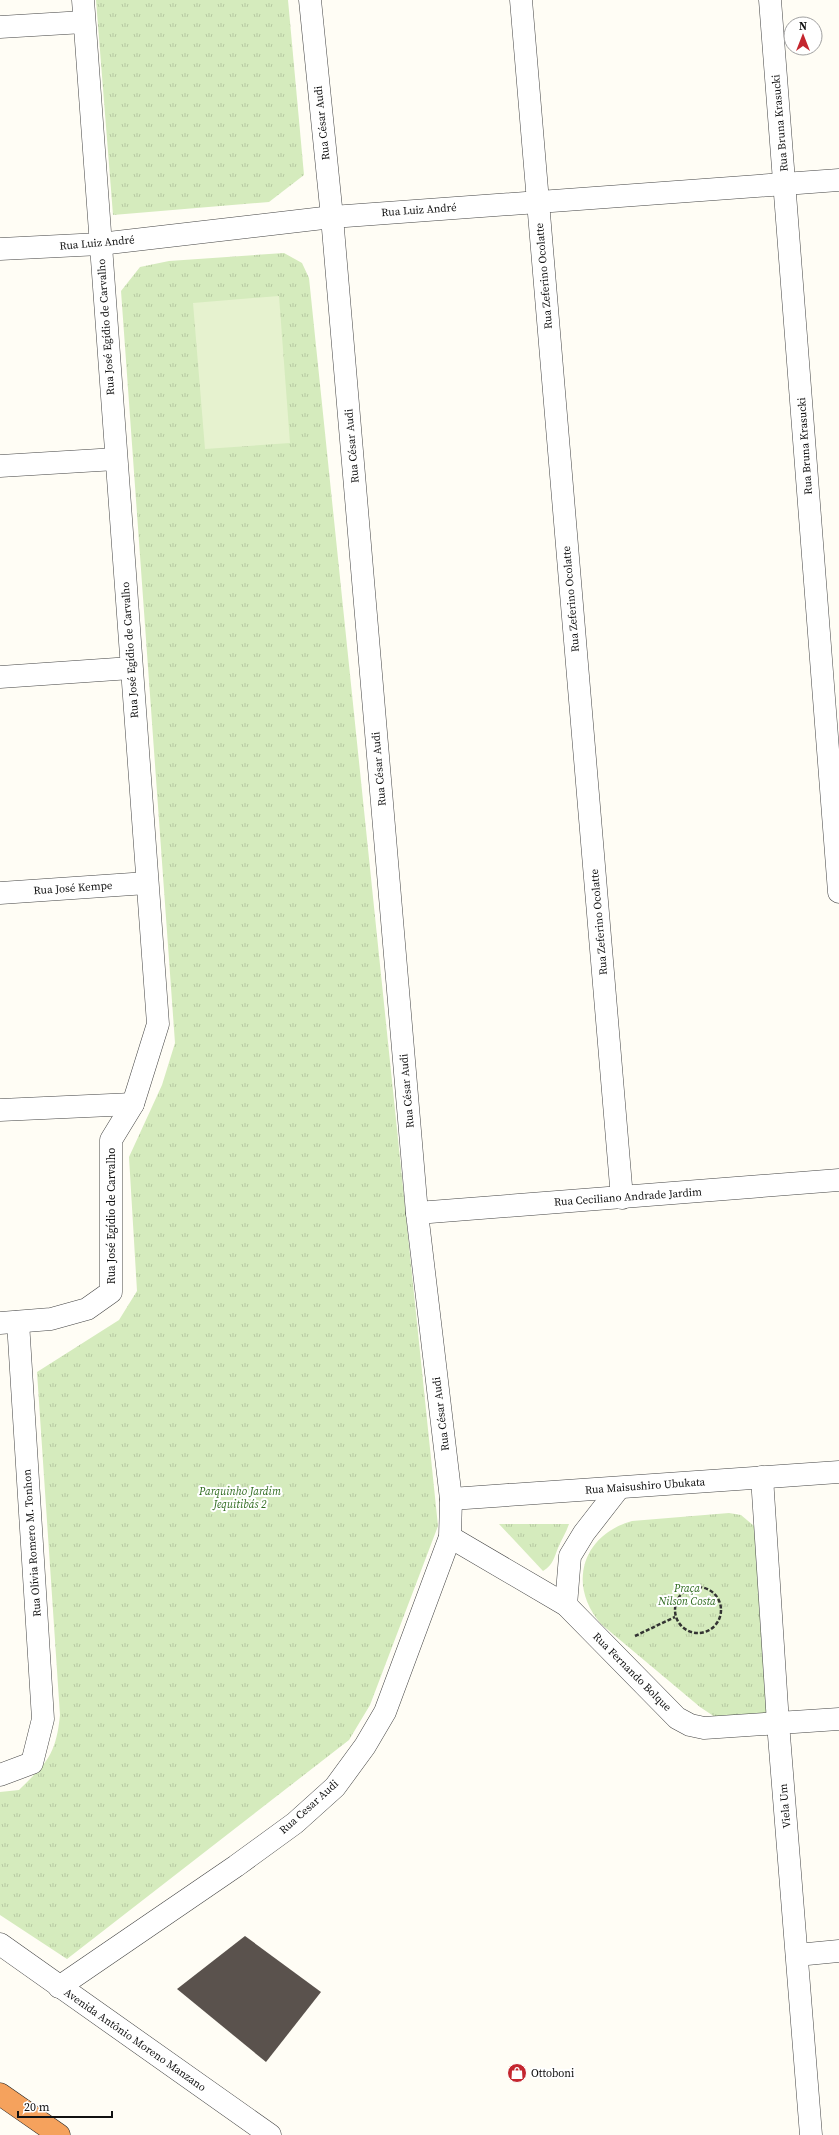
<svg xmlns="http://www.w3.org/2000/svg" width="839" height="2135" viewBox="0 0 839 2135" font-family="'Source Serif 4',serif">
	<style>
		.grass { fill: url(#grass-tufts) }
		.pitch { fill: #e6f2cf }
		.building { fill: #5a524d }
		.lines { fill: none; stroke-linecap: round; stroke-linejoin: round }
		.minor-casing { stroke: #444; stroke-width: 23 }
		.highway-casing { stroke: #222; stroke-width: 23 }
		.path { stroke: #333; stroke-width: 2.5; stroke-dasharray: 4 2; stroke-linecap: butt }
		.minor { stroke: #fff; stroke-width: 22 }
		.highway { stroke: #f5a25d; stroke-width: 22 }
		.labels { text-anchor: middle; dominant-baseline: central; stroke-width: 4; stroke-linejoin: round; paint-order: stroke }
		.street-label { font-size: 11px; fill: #111; stroke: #fff }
		.park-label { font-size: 11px; font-style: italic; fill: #2f6b1f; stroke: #fff }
		.poi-label { font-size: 11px; fill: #111; stroke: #fff; text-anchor: start }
	</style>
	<defs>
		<pattern id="grass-tufts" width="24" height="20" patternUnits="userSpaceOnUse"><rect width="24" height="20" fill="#d5ebbd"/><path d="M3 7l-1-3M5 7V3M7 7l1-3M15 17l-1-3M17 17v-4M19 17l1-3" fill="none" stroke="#b6c8a1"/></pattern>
	</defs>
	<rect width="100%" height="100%" fill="#fffdf5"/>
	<g class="grass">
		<polygon points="96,0 288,0 304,175 269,202 113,215"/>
		<path d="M284 253 302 263 309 278 438 1526 370 1705 349 1740 67 1959 0 1915V1792L19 1790C46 1763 56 1756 60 1715L37 1372 119 1320 137 1291 129 1157 162 1085 175 1043 121 291 140 267 169 261Z"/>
		<path d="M729 1513 741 1515 760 1531 771 1704 764 1719 715 1717 700 1707 601 1624C567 1585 582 1535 632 1521Z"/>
		<path d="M499 1524H569C566 1533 561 1540 558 1548 554 1558 553 1565 543 1571Z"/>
	</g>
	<polygon class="pitch" points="279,296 290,443 205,449 193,303"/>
	<polygon class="building" points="245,1936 321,1992 266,2062 177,1989"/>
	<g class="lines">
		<defs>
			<g id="minor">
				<polyline points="521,0 622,1198"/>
				<polyline points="770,0 839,892"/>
				<polyline points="0,27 84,22"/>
				<polyline points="0,249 100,244 332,217 839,180"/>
				<polyline points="0,466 116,459"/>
				<polyline points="0,677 131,668"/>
				<polyline points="0,893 147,883"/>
				<polyline points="0,1110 133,1104"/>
				<polyline points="417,1213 839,1180"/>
				<polyline points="0,1323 51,1319 87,1309 111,1292 111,1140 133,1104 158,1024 83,0"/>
				<polyline points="762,1477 778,1723 811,2135"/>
				<polyline points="451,1499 839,1472"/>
				<polyline points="450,1537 566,1605 677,1718 690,1725 704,1728 839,1719"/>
				<polyline points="566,1605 570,1556 584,1533 619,1488"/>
				<polyline points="0,1775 32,1763 43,1719 18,1322"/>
				<polyline points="0,1944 270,2135"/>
				<polyline points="797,1955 839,1951"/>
				<polyline points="59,1987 236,1866 295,1823 335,1787 365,1746 385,1712 450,1537 451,1499 417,1213 332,217 310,0"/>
			</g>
			<polyline id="highway" points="0,2094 59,2135"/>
		</defs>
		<use href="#minor" class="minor-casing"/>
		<use href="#highway" class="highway-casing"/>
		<g class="path">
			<circle cx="698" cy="1610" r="23"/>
			<polyline points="635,1636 675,1617"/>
		</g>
		<use href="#minor" class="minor"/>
		<use href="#highway" class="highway"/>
	</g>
	<defs>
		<symbol id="shop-disc" viewBox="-11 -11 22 22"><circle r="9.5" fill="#c4262e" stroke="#fff"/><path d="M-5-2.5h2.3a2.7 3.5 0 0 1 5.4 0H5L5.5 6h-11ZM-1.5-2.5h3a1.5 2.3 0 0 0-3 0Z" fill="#fff"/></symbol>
	</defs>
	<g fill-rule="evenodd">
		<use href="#shop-disc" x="506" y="2062" width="22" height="22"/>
	</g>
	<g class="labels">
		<g class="street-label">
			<text transform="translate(322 123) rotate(-96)">Rua César Audi</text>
			<text transform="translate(780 123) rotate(-95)">Rua Bruna Krasucki</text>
			<text transform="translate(419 210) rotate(-4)">Rua Luiz André</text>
			<text transform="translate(97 243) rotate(-5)">Rua Luiz André</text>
			<text transform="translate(544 276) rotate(-95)">Rua Zeferino Ocolatte</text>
			<text transform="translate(106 327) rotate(-94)">Rua José Egídio de Carvalho</text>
			<text transform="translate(352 446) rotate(-95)">Rua César Audi</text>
			<text transform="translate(805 446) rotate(-94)">Rua Bruna Krasucki</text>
			<text transform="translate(571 599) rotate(-95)">Rua Zeferino Ocolatte</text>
			<text transform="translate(130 650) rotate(-94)">Rua José Egídio de Carvalho</text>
			<text transform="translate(379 769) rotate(-95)">Rua César Audi</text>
			<text transform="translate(73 888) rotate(-4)">Rua José Kempe</text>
			<text transform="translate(599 922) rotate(-95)">Rua Zeferino Ocolatte</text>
			<text transform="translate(407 1091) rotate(-95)">Rua César Audi</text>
			<text transform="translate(628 1197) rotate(-4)">Rua Ceciliano Andrade Jardim</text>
			<text transform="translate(111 1216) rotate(-90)">Rua José Egídio de Carvalho</text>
			<text transform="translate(441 1414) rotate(-97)">Rua César Audi</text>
			<text transform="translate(645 1486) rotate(-4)">Rua Maisushiro Ubukata</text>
			<text transform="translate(32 1543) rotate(-94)">Rua Olívia Romero M. Tonhon</text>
			<text transform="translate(632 1672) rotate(45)">Rua Fernando Bolque</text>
			<text transform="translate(785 1806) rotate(-95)">Viela Um</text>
			<text transform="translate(309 1807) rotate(-42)">Rua Cesar Audi</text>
			<text transform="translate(135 2040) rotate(35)">Avenida Antônio Moreno Manzano</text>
		</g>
		<g class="park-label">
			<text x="240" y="1491">Parquinho Jardim<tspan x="240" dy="13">Jequitibás 2</tspan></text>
			<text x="687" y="1588">Praça<tspan x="687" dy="13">Nilson Costa</tspan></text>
		</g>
		<g class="poi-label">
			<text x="531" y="2073">Ottoboni</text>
		</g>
	</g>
	<g transform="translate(803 36)"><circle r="19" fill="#ffffff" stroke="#a0a0a0"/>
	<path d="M0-3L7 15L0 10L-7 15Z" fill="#c4262e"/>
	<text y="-6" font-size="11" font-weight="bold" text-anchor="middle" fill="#111111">N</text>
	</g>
	<path d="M18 2111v6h94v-6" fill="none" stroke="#111111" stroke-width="2"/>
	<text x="24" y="2111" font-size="12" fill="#111111" stroke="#ffffff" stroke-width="3" paint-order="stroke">20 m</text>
</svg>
